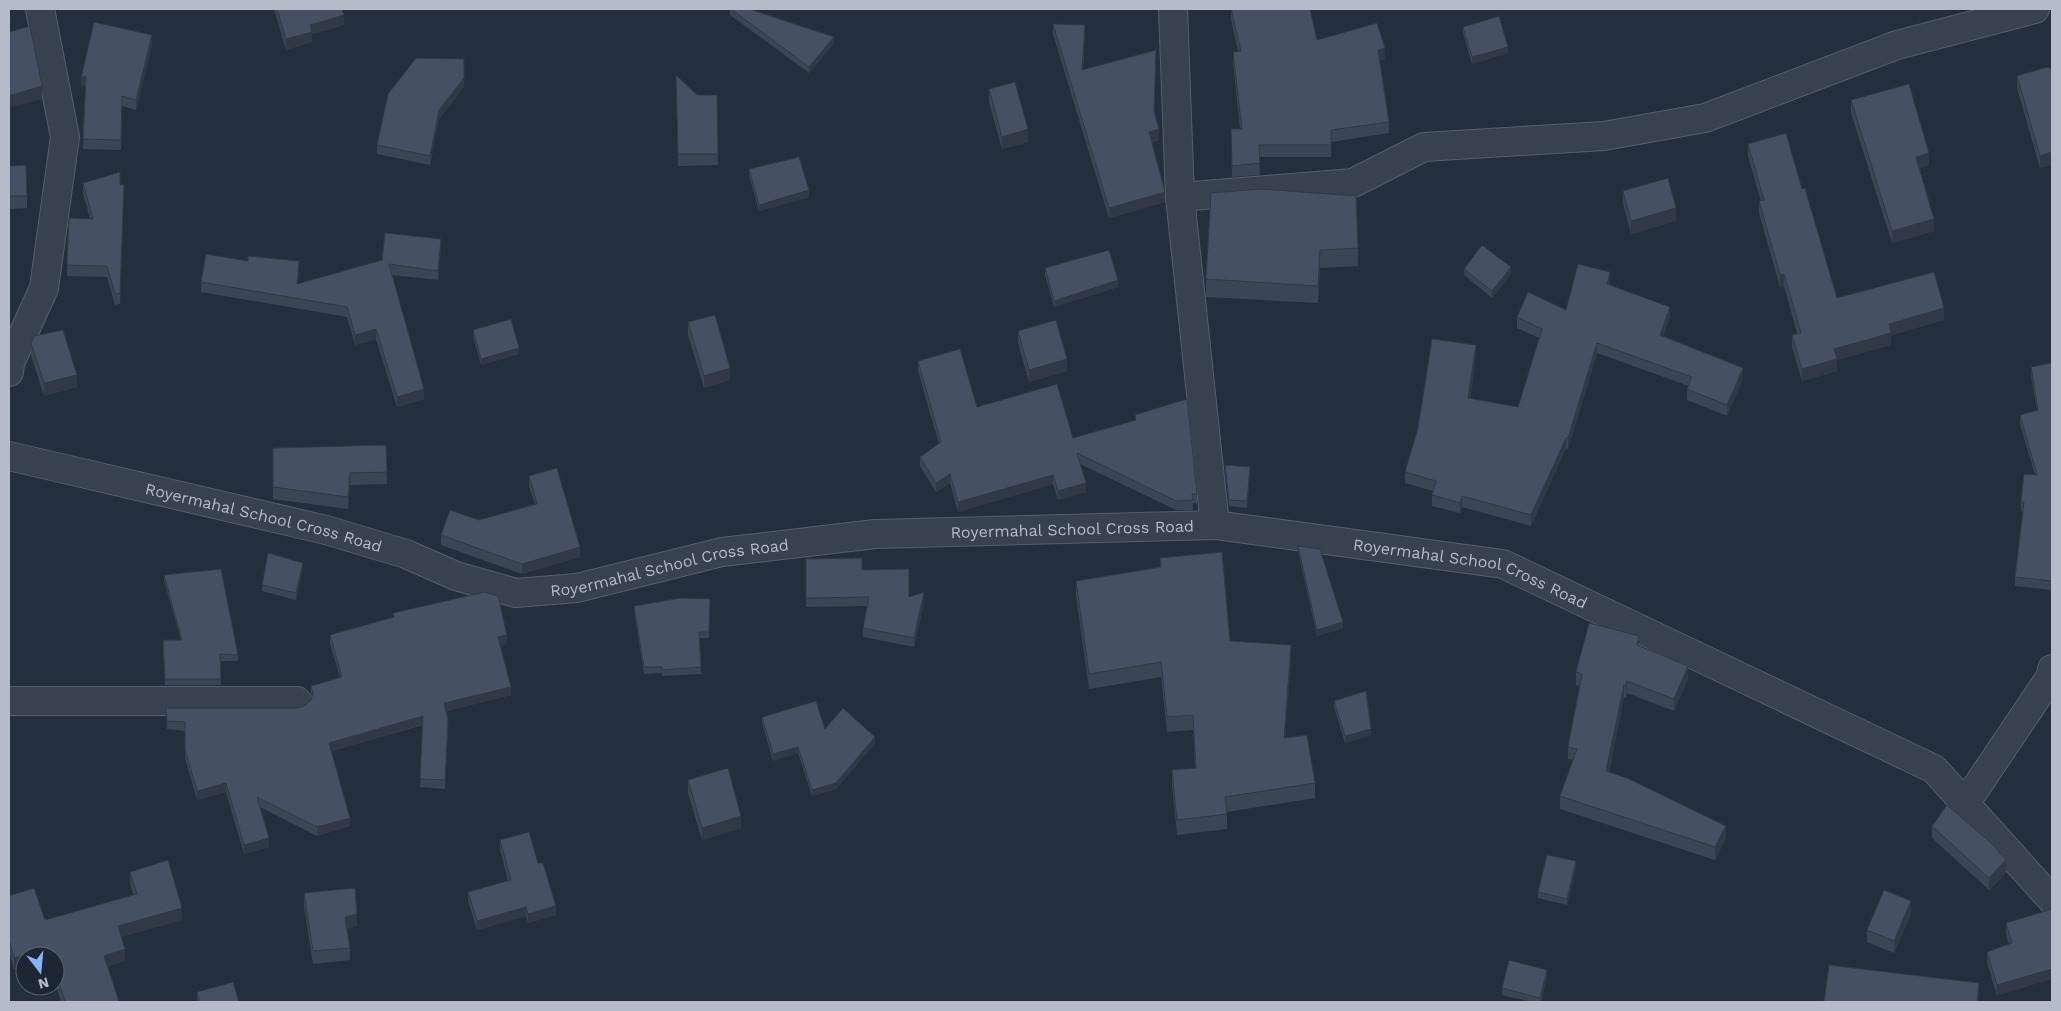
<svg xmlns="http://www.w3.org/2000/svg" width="2061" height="1011" viewBox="0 0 2061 1011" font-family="'Work Sans',sans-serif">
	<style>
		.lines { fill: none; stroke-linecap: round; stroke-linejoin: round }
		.street-casing { stroke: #565f6c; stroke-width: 30 }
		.street { stroke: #38414e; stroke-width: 28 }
		.wall { fill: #3b4654 }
		.shaded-wall { fill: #303945 }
		.building { fill: #455162; stroke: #303945 }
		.labels { text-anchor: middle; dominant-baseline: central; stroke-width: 5; stroke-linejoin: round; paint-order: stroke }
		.street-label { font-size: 16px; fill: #b4bcc9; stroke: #1d2633 }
	</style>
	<rect width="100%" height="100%" fill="#242f3e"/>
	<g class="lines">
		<defs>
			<g id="street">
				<polyline points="1173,9 1180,197 1215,525"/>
				<polyline points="1180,197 1353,183 1424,147 1604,136 1705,118 1897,45 2035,9"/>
				<polyline points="9,372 10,363 44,288 65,137 40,9"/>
				<path id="s1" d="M9 456 326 530 406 554 456 576 516 593 577 588 722 552 875 534 1215 525 1503 564 1934 769 2052 900"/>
				<polyline points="9,701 297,701"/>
				<polyline points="1965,804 2051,676 2052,669"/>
			</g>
		</defs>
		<use href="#street" class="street-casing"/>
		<use href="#street" class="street"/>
	</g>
	<g class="wall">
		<polygon points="274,9 342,9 344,25 312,34 312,42 286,50"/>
		<polygon points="730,9 749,9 834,44 809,73 730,15"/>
		<polygon points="1231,9 1317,40 1385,59 1380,61 1389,122 1389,133 1331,142 1331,157 1259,157 1260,175 1232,177 1231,129 1240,129 1233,63 1233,52 1238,51 1231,20"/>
		<polygon points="1053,24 1085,35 1083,70 1156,61 1154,112 1159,140 1152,142 1165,202 1109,218 1053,34"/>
		<polygon points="1463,27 1508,53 1472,64 1463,33"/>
		<polygon points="152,45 136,110 122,106 121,150 83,149 86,86 81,88"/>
		<polygon points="2052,69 2040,168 2017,88 2017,76"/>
		<polygon points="676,75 697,95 717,95 718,165 678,166"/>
		<polygon points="464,87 439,119 430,165 377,154 377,145"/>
		<polygon points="989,89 1028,142 1002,149 989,102"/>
		<polygon points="1851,100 1929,165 1920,168 1934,231 1892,243 1851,113"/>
		<polygon points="1748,144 1802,189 1837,298 1944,320 1891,335 1891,345 1837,360 1837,371 1802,381 1792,347 1792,335 1797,333 1784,286 1780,287 1759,213 1759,201 1761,201 1748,156"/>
		<polygon points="9,166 27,196 27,208 9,209"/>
		<polygon points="749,169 809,197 759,211 749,176"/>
		<polygon points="83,183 120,185 124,184 120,304 115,305 107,277 67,276 67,265 90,218 83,194"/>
		<polygon points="1623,191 1676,221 1631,234 1623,204"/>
		<polygon points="1211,193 1358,248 1358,266 1320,268 1318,303 1206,297 1206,279"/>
		<polygon points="441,248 438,280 392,275 424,399 397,407 376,339 355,345 347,317 201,292 201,282 299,270 298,284"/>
		<polygon points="1045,268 1118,287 1054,307 1045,275"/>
		<polygon points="1464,269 1511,274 1492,298 1464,275"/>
		<polygon points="1610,283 1610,284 1670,317 1663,336 1743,379 1727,416 1687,400 1687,389 1689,386 1597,353 1568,449 1566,448 1531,526 1462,507 1460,513 1432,506 1432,495 1433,491 1405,483 1405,472 1476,356 1470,398 1518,407 1539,338 1517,328 1517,317 1566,310"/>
		<polygon points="688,322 730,380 704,388 688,335"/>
		<polygon points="473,330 519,354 481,365 473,336"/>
		<polygon points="1018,331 1067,371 1029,382 1018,343"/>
		<polygon points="31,343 77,387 44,396 31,355"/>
		<polygon points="918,361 977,407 1073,438 1135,420 1135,415 1197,494 1197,504 1193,503 1193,510 1176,510 1080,464 1086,492 1058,500 1053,484 958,512 950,483 936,492 920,466 920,457 939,444 918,371"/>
		<polygon points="2052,363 2052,590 2015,586 2015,577 2023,511 2021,511 2021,502 2035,475 2020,424 2020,415 2037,410 2031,376 2031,367"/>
		<polygon points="386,445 387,484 350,485 348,509 273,499 273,448"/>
		<polygon points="1225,465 1250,473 1247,508 1229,506"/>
		<polygon points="529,476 580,557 522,574 441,545 441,535 479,520 535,504 529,487"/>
		<polygon points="1298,546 1343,628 1317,636 1298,552"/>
		<polygon points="1160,558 1230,641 1291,660 1285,738 1315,783 1315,798 1227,812 1227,829 1177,835 1172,785 1172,770 1195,768 1193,730 1167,732 1161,677 1089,689 1076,596 1076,581 1160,567"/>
		<polygon points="806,559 862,570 909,597 924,602 914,647 863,637 863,628 867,606 806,607"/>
		<polygon points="303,569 296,600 262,591 262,585"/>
		<polygon points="164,575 238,655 238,661 220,661 221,685 165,685 163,647 181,640 164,581"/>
		<polygon points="710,599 709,638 700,638 701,674 662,676 662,673 644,674 634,612 634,606"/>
		<polygon points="393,613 507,644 500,645 511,695 446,711 448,729 445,789 420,787 423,725 331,751 350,826 317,836 260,807 269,847 244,854 226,792 197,800 185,758 185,731 167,729 166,708 297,708 304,706 311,700 311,686 340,677 330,644 330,635 393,617"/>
		<polygon points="1639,646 1688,679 1674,711 1627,693 1626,698 1624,697 1609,772 1726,838 1715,860 1560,809 1560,796 1573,760 1568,759 1568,747 1580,686 1576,685 1576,672"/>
		<polygon points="1334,701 1371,735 1345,743 1334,707"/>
		<polygon points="762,717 825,729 875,743 836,789 812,796 798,753 773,761 762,723"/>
		<polygon points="688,780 741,828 702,840 688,793"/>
		<polygon points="1932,826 2006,873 1989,890 1932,838"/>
		<polygon points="500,840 538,863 556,915 528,923 526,916 477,930 468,901 468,892 508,881 500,849"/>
		<polygon points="1576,867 1567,905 1538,898 1538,892"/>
		<polygon points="130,872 182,920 121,937 125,961 108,966 119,1002 61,1002 55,982 55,956 25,956 14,970 9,950 9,896 45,920 133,895 130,883"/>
		<polygon points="304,893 357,926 347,929 350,948 350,960 313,964 304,906"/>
		<polygon points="2052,909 1997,996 1987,962 1987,952 2009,944 2006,934 2006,923"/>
		<polygon points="1911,914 1894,953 1867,942 1867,930"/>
		<polygon points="1547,976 1541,1002 1533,1002 1502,995 1502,988"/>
		<polygon points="197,992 239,1002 198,1002 197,998"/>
	</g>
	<g class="shaded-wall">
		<polygon points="344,15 344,25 312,34 312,42 286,50 286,39 310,25"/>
		<polygon points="1085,25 1085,35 1082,80 1082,70"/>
		<polygon points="152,35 152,45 136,110 136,100"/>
		<polygon points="834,37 834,44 809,73 809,67"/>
		<polygon points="1508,47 1508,53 1472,64 1472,57"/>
		<polygon points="1385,48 1385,59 1378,61 1378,50"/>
		<polygon points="464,59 464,87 439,119 430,165 430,156 439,110"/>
		<polygon points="86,76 86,86 81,88 81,78"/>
		<polygon points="42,86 42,99 9,108 9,96"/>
		<polygon points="1028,129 1028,142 1002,149 1002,137"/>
		<polygon points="1159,129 1159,140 1149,142 1149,132"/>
		<polygon points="2052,152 2052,165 2040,168 2040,156"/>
		<polygon points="1929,153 1929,165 1916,169 1916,157"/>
		<polygon points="809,190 809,197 759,211 759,205"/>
		<polygon points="1165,192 1165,202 1109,218 1109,208"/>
		<polygon points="1676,208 1676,221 1631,234 1631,221"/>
		<polygon points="1934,219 1934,231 1892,243 1892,231"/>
		<polygon points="441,239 441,248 438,280 438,271"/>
		<polygon points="1320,250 1320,268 1318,303 1318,286"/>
		<polygon points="1511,267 1511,274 1492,298 1492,291"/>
		<polygon points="1610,272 1610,283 1607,294 1607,284"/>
		<polygon points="1784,274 1784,286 1780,287 1780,275"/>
		<polygon points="1118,280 1118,287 1054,307 1054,301"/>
		<polygon points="1670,307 1670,317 1660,345 1660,335"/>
		<polygon points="1944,308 1944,320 1891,335 1891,345 1837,360 1837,371 1802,381 1802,369 1834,349 1889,324"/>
		<polygon points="376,329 376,339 355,345 355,335"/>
		<polygon points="1597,343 1597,353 1568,449 1568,438"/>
		<polygon points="1476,345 1476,356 1468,409 1468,398"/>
		<polygon points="519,348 519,354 481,365 481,359"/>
		<polygon points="1067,359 1067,371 1029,382 1029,370"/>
		<polygon points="730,368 730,380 704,388 704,376"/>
		<polygon points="1743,368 1743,379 1727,416 1727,405"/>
		<polygon points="77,375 77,387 44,396 44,383"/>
		<polygon points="424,389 424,399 397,407 397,397"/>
		<polygon points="1566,438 1566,448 1531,526 1531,515"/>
		<polygon points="350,473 350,485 348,509 348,497"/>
		<polygon points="950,474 950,483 936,492 936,483"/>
		<polygon points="1053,475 1053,484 958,512 958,502"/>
		<polygon points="1086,483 1086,492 1058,500 1058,491"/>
		<polygon points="1462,496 1462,507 1460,513 1460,503"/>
		<polygon points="580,547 580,557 522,574 522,564"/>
		<polygon points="303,563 303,569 296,600 296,593"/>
		<polygon points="924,592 924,602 914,647 914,638"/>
		<polygon points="1343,622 1343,628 1317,636 1317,630"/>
		<polygon points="507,635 507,644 498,646 498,637"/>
		<polygon points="1291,645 1291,660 1284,753 1284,738"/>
		<polygon points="1688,666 1688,679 1674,711 1674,699"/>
		<polygon points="1627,681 1627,693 1626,698 1626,686"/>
		<polygon points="1624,685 1624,697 1606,783 1606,771"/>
		<polygon points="511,687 511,695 444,712 444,703"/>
		<polygon points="423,716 423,724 329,752 329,743"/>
		<polygon points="448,720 448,729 445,789 445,780"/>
		<polygon points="1371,729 1371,735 1345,743 1345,736"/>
		<polygon points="875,737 875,743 836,789 812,796 812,790"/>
		<polygon points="798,747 798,753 773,761 773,754"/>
		<polygon points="226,783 226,792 197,800 197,791"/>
		<polygon points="741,816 741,828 702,840 702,828"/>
		<polygon points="350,818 350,826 317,836 317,827"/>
		<polygon points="1726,826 1726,838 1715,860 1715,847"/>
		<polygon points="269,838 269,847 244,854 244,845"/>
		<polygon points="2006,860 2006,873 1989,890 1989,878"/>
		<polygon points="1576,861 1576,867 1567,905 1567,899"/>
		<polygon points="1911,901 1911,914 1894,953 1894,941"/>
		<polygon points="556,906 556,915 528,923 528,914"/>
		<polygon points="526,907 526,916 477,930 477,921"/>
		<polygon points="182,908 182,920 118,938 118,926"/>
		<polygon points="357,914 357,926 345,930 345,917"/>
		<polygon points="48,949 48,956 25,956 25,967 14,970 14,958"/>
		<polygon points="125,949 125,961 104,967 104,956"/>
		<polygon points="2052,969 2052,979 1997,996 1997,985"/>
		<polygon points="1547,970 1547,976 1540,1002 1540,998"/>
		<polygon points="1979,983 1979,998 1978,1002 1977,1002"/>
	</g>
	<g class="building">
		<polygon points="277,9 342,9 344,15 310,25 312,32 286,39"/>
		<polygon points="731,9 749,9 834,37 809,67"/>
		<polygon points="1231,9 1310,9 1317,40 1377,23 1385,48 1378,50 1389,122 1331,130 1331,145 1259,145 1260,163 1232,166 1231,129 1242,129 1233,52 1241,51"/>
		<polygon points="1499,16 1508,47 1472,57 1463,27"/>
		<polygon points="94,22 152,35 136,100 122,96 121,140 83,139 86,76 81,78"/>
		<polygon points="1053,24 1085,25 1082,70 1156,50 1154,111 1159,129 1149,132 1165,192 1109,208"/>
		<polygon points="30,26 42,86 9,96 9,32"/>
		<polygon points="416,58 464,59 464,78 439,110 430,156 377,145 388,94"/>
		<polygon points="2047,67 2052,69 2052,152 2040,156 2017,76"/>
		<polygon points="676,75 697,95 717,95 718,154 678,154"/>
		<polygon points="1015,82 1028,129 1002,137 989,89"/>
		<polygon points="1909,84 1929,153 1916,157 1934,219 1892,231 1851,100"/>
		<polygon points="1786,133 1802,189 1805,188 1837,298 1934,272 1944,308 1889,324 1891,333 1834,349 1837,359 1802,369 1792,335 1801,333 1784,274 1780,275 1759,201 1764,200 1748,144"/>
		<polygon points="799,157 809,190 759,205 749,169"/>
		<polygon points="26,165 27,196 9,196 9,166"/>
		<polygon points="120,172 120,185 124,184 120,293 115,294 107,266 67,265 69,218 93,219 83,183"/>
		<polygon points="1668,178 1676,208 1631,221 1623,191"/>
		<polygon points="1261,189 1356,196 1358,248 1320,250 1318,286 1206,279 1211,193"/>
		<polygon points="385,233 441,239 438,271 389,264 424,389 397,397 376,329 355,335 347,307 201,282 206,254 248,261 248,256 299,261 297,284 382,260"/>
		<polygon points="1482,245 1511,267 1492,291 1464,269"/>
		<polygon points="1109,250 1118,280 1054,301 1045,268"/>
		<polygon points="1578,264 1610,272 1607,284 1670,307 1660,335 1743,368 1727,405 1687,389 1692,377 1597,343 1568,438 1566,438 1531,515 1462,496 1460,503 1432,495 1436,481 1405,472 1418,428 1432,339 1476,345 1468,398 1518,407 1542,329 1517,317 1528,292 1566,310"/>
		<polygon points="715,315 730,368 704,376 688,322"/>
		<polygon points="511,319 519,348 481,359 473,330"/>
		<polygon points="1056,320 1067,359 1029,370 1018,331"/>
		<polygon points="63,330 77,375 44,383 31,343 34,336"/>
		<polygon points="960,349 977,407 1057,384 1073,438 1136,420 1135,415 1187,399 1197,494 1192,494 1193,500 1176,501 1077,453 1086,483 1058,491 1053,475 958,502 950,474 936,483 920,457 941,442 918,361"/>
		<polygon points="2052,363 2052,581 2015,577 2024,502 2021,502 2024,474 2037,475 2020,415 2038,410 2031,367"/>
		<polygon points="386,445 387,472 350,473 348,497 273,487 273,448"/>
		<polygon points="1225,465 1250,467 1247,501 1229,500"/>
		<polygon points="557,468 580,547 522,564 441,535 450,510 479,520 537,504 529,476"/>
		<polygon points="1298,546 1320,549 1343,622 1317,630"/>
		<polygon points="1222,552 1230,641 1291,645 1284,738 1307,735 1315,783 1225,797 1227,814 1177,820 1172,770 1196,768 1193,715 1167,717 1161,662 1089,674 1076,581 1161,567 1160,558"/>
		<polygon points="268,553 303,563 296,593 262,585"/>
		<polygon points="862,558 862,570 909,569 909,597 924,592 914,638 863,628 869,597 806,598 806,559"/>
		<polygon points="221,569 238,655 220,654 221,679 165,679 163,640 182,640 164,575"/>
		<polygon points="485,592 498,596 507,635 498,637 511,687 444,703 448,720 445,780 420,779 423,716 329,743 350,818 317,827 257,797 269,838 244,845 226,783 197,791 185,750 185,722 167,721 166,708 297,708 304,706 311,700 313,693 311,686 342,677 330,635 394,617 393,613"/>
		<polygon points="681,598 710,599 709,632 699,632 701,667 662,670 662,667 644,667 634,606"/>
		<polygon points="1589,623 1639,636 1637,645 1688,666 1674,699 1627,681 1626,686 1624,685 1606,771 1627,778 1726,826 1715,847 1560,796 1577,749 1568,747 1582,674 1576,672"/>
		<polygon points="1366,691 1371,729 1345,736 1334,701"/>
		<polygon points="816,701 825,729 843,708 875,737 836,783 812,790 798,747 773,754 762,717"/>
		<polygon points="728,768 741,816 702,828 688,780"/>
		<polygon points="1947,805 1991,843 2006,860 1989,878 1932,826"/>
		<polygon points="529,832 538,863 543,863 556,906 528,914 526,907 477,921 468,892 511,880 500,840"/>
		<polygon points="1547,855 1576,861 1567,899 1538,892"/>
		<polygon points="168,860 182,908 118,926 125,949 104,956 119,1002 65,1002 55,970 55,956 50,956 48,949 14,958 9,939 9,896 34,888 45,920 137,894 130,872"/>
		<polygon points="355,888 357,914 345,917 350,948 313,951 304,893"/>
		<polygon points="1884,890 1911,901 1894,941 1867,930"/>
		<polygon points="2052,909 2052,969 1997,985 1987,952 2012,943 2006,923"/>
		<polygon points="1509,960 1547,970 1540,998 1502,988"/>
		<polygon points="1829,965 1979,983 1977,1002 1824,1002"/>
		<polygon points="233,982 239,1002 200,1002 197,992"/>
	</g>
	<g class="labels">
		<g class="street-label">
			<text stroke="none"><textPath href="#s1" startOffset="262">Royermahal School Cross Road</textPath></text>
			<text stroke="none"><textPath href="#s1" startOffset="1088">Royermahal School Cross Road</textPath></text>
			<text stroke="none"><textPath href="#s1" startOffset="682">Royermahal School Cross Road</textPath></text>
			<text stroke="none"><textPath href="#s1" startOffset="1492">Royermahal School Cross Road</textPath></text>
		</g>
	</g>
	<rect width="2061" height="1011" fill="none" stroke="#b4bcc9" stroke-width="20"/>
	<g transform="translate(40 971) rotate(164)"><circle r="24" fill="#1d2633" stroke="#59626f"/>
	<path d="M0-4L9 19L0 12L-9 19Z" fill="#8ab4f8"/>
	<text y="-8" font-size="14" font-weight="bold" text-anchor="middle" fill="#b4bcc9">N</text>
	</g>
</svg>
